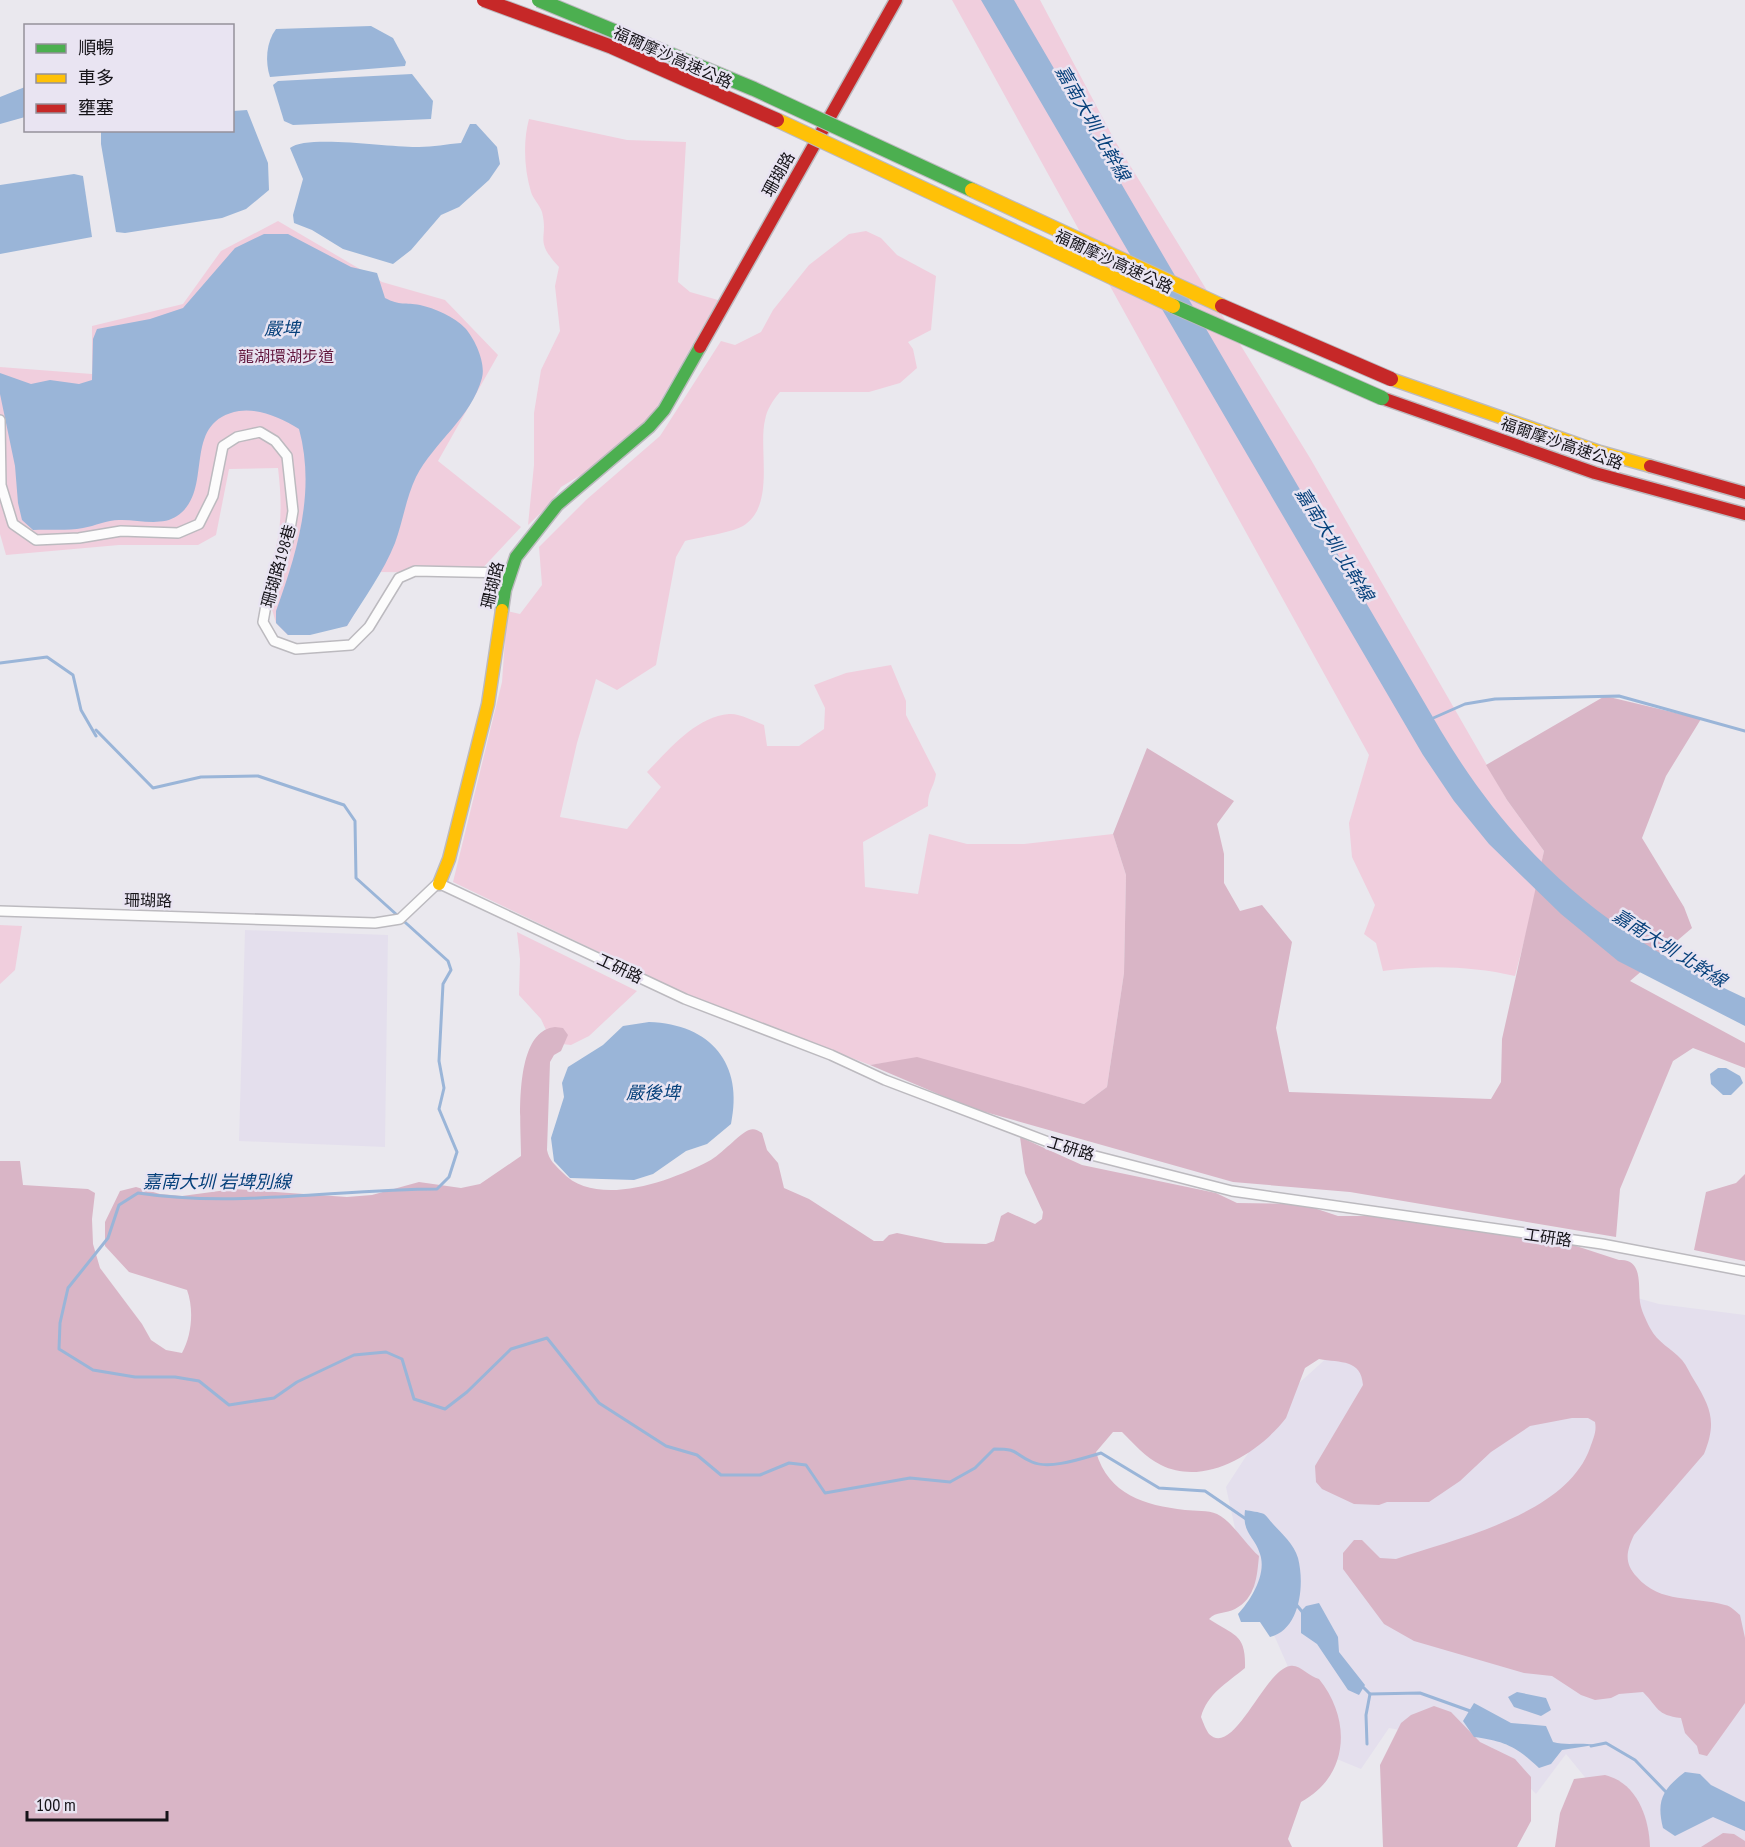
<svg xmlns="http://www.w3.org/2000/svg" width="1745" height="1847" viewBox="0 0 1745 1847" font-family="'PT Sans Narrow','Noto Sans TC',sans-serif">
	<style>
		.built { fill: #e4dfed }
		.green { fill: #f0cedd }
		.forest { fill: #d9b5c6 }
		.water { fill: #9ab5d8 }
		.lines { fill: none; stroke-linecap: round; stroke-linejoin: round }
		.stream { stroke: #9ab5d8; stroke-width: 3 }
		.street-casing { stroke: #bcbabf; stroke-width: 12 }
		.fast-casing { stroke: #bcbabf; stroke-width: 15 }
		.slow-casing { stroke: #bcbabf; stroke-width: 15 }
		.jam-casing { stroke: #bcbabf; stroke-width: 15 }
		.street { stroke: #fcfcfc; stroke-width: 9 }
		.fast { stroke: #4caf50; stroke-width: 12 }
		.slow { stroke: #ffc107; stroke-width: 12 }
		.jam { stroke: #c62828; stroke-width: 12 }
		.fast-bridge-casing { stroke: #bcbabf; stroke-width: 16; stroke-linecap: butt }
		.slow-bridge-casing { stroke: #bcbabf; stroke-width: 16; stroke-linecap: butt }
		.jam-bridge-casing { stroke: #bcbabf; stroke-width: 16; stroke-linecap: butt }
		.fast-bridge { stroke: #4caf50; stroke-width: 14 }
		.slow-bridge { stroke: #ffc107; stroke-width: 14 }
		.jam-bridge { stroke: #c62828; stroke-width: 14 }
		.labels { text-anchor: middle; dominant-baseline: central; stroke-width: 5; stroke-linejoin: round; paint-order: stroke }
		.street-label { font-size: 16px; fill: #161419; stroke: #e9e4f2 }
		.park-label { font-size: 16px; fill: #63183e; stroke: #e9e4f2 }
		.water-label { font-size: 18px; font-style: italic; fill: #07417b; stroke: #e9e4f2 }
	</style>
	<rect width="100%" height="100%" fill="#eae8ee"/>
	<g class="built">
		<polygon points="245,930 388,935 385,1147 239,1141"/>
		<polygon points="1576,1281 1659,1304 1745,1315 1745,1847 1642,1847 1566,1754 1536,1794 1491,1747 1389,1728 1361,1769 1327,1755 1243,1565 1226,1487 1286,1395 1342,1344"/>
	</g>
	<g class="green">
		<path d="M952 0H1040L1115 141 1310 458 1507 800 1544 851 1533 907 1515 976C1471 966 1428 965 1383 971L1376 943 1364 934 1375 905 1352 857 1349 823 1369 755Z"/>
		<path d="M529 119 627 140 686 142 678 282 690 292 718 300 654 412 631 436 589 470 561 487 547 507 528 525 534 465V413L541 370 560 331 555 286 559 267C533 239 549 240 542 212 540 205 533 199 531 192 524 169 523 141 529 119Z"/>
		<path d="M278 221 382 282 445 300 498 355 438 461 521 527 478 573 379 572 347 626 288 635 276 623 264 582C282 543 283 510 278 468L229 469 216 535 198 545H119L6 555 0 534V367L92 374V326L183 304 221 251Z"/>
		<path d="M866 231 881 238 897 255 936 276 931 330 908 342 913 349 917 368 900 383 869 392H780C773 400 767 409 765 420 758 449 776 506 743 526 730 533 700 537 685 541L676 557 656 665 617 690 596 679 577 743 560 817 627 829 661 787 647 772C669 750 695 717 729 714 739 713 754 721 764 725L767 746H799L824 729 825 708 814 685 846 673 891 665 906 701V715L936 774C934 788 928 790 928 806L863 842 865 887 918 894 929 834 967 844H1024L1113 834 1126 875 1124 973 1107 1087 1084 1104 917 1058 870 1065 690 996 453 882 502 682 507 611 520 614 542 585 539 547 586 500 660 436 721 341 735 345 761 332 773 310 809 265 849 234Z"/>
		<polygon points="0,925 22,926 15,970 0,984"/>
		<polygon points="517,932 637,991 589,1036 571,1045 552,1043 541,1019 519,995 520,959"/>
	</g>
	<g class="forest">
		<polygon points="1605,696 1701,719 1666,776 1642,838 1684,907 1692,928 1630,981 1745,1043 1745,1068 1693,1048 1673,1061 1620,1189 1616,1237 1350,1192 1233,1182 971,1108 870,1065 917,1057 1084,1104 1107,1087 1124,973 1126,875 1113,834 1147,748 1234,801 1217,824 1224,854 1224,883 1240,911 1262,905 1292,942 1276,1028 1289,1092 1491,1099 1501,1082 1502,1039 1544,851 1507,800 1486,765"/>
		<path d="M555 1027 563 1028 568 1035 561 1051 554 1055 550 1062 547 1150C549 1160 555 1165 562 1172 596 1209 671 1181 709 1161 721 1155 740 1133 749 1130 754 1128 757 1130 762 1133L767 1150 778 1163 784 1188 809 1199 874 1241H883L889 1235 897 1233 945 1243 986 1244 994 1241 1001 1216 1008 1212 1035 1224 1042 1219 1043 1212 1025 1173 1020 1137 1082 1165 1216 1193 1237 1203 1302 1204 1338 1216H1377L1411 1222H1436L1461 1229 1567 1243 1619 1260C1643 1258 1638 1285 1640 1302 1641 1310 1646 1320 1650 1328 1658 1343 1671 1348 1682 1360 1687 1366 1690 1374 1694 1380 1711 1408 1717 1422 1704 1454L1634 1535C1626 1552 1624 1563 1637 1577 1660 1604 1694 1596 1725 1605 1731 1606 1736 1612 1740 1615L1745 1638V1703L1707 1756 1699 1754 1697 1746 1685 1733 1681 1718C1656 1715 1659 1708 1643 1692L1619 1694 1611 1698 1595 1700 1581 1695 1552 1676 1524 1673 1414 1641 1384 1624 1343 1569V1553L1354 1540H1362L1380 1558 1396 1559C1457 1538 1566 1515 1590 1448 1593 1439 1597 1432 1595 1422L1588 1418H1572L1530 1426 1491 1452 1460 1481 1429 1502H1387L1379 1505 1354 1504 1322 1489 1316 1482 1315 1466 1363 1385C1361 1359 1341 1363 1319 1359L1305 1368 1286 1418C1259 1453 1205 1487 1161 1465 1145 1457 1134 1444 1122 1432H1113L1096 1452C1109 1495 1144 1505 1185 1510 1195 1511 1208 1510 1217 1514 1232 1521 1245 1544 1259 1556 1257 1576 1256 1598 1235 1609 1226 1614 1216 1611 1209 1619 1234 1636 1246 1633 1245 1668 1227 1683 1207 1694 1201 1717 1203 1722 1206 1730 1209 1734 1234 1758 1264 1670 1290 1666 1300 1664 1309 1677 1319 1679 1352 1720 1349 1776 1301 1802L1288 1839 1292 1847H0V1161H20L23 1185 88 1189 95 1193 92 1219 93 1244 100 1268 142 1324 151 1340 166 1350 182 1353C192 1335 194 1309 187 1290L129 1272 105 1246V1222L120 1191 136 1187 160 1194 182 1196 234 1189 347 1197 372 1195 419 1182 461 1188 480 1184 521 1156C521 1125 512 1031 555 1027Z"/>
		<polygon points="1745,1174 1745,1261 1694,1250 1706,1192 1736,1183"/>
		<polygon points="1434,1706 1451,1712 1480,1742 1515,1759 1531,1777 1531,1821 1517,1847 1383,1847 1380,1765 1401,1723 1411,1715"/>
		<path d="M1605 1775C1637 1783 1649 1817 1650 1847H1555L1560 1813 1574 1779Z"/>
		<polygon points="1723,1833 1734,1834 1745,1841 1745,1847 1701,1847"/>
	</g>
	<g class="water">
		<path d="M981 0H1014L1441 731C1519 861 1609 934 1745 998V1026L1618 961 1561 914 1489 844 1454 801 1423 755Z"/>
		<path d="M371 26 393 38 406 62 405 66 270 77C265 62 266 42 276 29Z"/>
		<polygon points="412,74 433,101 431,119 293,125 284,121 273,85 278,81"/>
		<polygon points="25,87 25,117 0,124 0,97"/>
		<polygon points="247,110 268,163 269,190 246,209 222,218 125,233 116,232 101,144 101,131 232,130 233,111"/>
		<path d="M470 124H476L497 147 500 164 489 180 459 207 441 215 411 250 393 264 343 249 312 230 294 223 293 215 303 179 290 148C307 134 393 148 419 147 433 147 447 144 461 143Z"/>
		<polygon points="74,174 83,176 92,237 0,254 0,185"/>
		<path d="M264 234H288L351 267 377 273 385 298C400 306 405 302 420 305 434 308 455 317 465 328 475 339 486 363 482 378 471 418 434 442 416 477 406 498 403 521 395 543 384 571 363 600 347 626L310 635H288L276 623V611C297 553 316 491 299 429 282 418 259 408 239 411 179 422 216 490 177 516 161 527 136 519 119 520 107 520 95 526 83 528 67 531 49 529 33 530L22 520 18 503 15 466 0 394V373L31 384 50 380 79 384 92 380 93 339 97 329 150 319 183 308 235 248Z"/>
		<path d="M649 1022C711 1024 744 1064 731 1124L707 1144 686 1151 653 1174 634 1180 570 1178 554 1161 551 1138 564 1097 562 1083 568 1067 603 1045 623 1026Z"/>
		<polygon points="1718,1068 1726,1068 1740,1076 1743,1083 1731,1095 1723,1095 1711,1084 1710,1074"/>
		<path d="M1245 1510C1251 1511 1259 1512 1264 1514 1267 1516 1270 1521 1273 1524 1282 1534 1294 1544 1298 1558 1305 1585 1300 1630 1270 1637L1260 1622H1241L1238 1614C1251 1600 1267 1574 1260 1554 1254 1535 1242 1534 1245 1510Z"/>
		<polygon points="1319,1603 1338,1637 1339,1652 1365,1685 1359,1695 1348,1690 1317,1644 1301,1633 1301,1611 1306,1606"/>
		<polygon points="1517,1692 1546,1698 1551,1710 1541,1716 1514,1707 1508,1697"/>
		<path d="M1474 1703 1511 1723 1546 1726 1553 1742C1567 1746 1580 1742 1594 1745L1562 1750 1551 1764 1539 1768C1517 1747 1505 1741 1474 1737L1463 1721Z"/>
		<path d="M1685 1772 1700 1774 1711 1785 1745 1802V1831L1713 1817 1675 1836 1663 1828C1656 1800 1663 1789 1685 1772Z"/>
	</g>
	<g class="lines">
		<g class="stream">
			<polyline points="0,663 47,657 73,675 81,710 96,736"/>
			<polyline points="1431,719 1465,704 1495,699 1619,696 1745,731"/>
			<path d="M96 730 153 788 201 777 258 776 344 805 355 821 356 878 448 961 451 970 443 984 439 1061 444 1088 439 1109 457 1152 449 1177 437 1189C339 1189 236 1208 138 1193L119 1205 108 1238 68 1288 60 1323 59 1349 93 1370 135 1377H175L199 1381 229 1405 274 1398 297 1382 354 1355 386 1352 402 1359 414 1399 445 1409 467 1392 511 1349 547 1338 599 1403 666 1446 697 1455 721 1475H760L789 1463 806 1465 825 1493 910 1478 950 1482 975 1468 994 1449C1020 1449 1012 1453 1032 1462 1050 1470 1083 1458 1101 1453L1159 1488 1205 1491 1246 1519"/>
			<polyline points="1295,1603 1304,1614"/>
			<polyline points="1363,1687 1370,1694 1420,1693 1473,1712"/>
			<polyline points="1367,1744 1366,1715 1370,1694"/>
			<polyline points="1591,1746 1606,1743 1635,1760 1666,1792"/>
		</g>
		<defs>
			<g id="street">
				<polyline points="0,420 1,485 13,524 36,540 79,538 121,531 178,533 199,524 213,496 223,446 237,437 260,432 275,441 287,456 293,511 288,541 268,594 263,622 274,641 296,649 351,645 369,627 399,578 415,571 510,573"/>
				<polyline points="0,911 375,923 400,919 438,883 685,999 831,1055 885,1080 1064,1148 1232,1191 1602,1244 1745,1271"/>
			</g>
			<polyline id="fast" points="502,610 505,590 516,557 557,505 649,427 664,410 700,347"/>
			<g id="slow">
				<polyline points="1391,379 1600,452 1650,466"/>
				<polyline points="439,884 449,859 488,704 502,610"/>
			</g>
			<g id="jam">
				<polyline points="700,347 896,0"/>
				<polyline points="1382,398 1595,473 1745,514"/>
				<polyline points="1650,466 1745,493"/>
			</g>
		</defs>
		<use href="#street" class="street-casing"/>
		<use href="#fast" class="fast-casing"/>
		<use href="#slow" class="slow-casing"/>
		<use href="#jam" class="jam-casing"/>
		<use href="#street" class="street"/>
		<use href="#fast" class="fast"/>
		<use href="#slow" class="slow"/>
		<use href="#jam" class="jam"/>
		<defs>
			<g id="fast-bridge">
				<polyline points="539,0 754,89 972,190"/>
				<polyline points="1173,306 1382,398"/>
			</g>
			<g id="slow-bridge">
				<polyline points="777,120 1173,306"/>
				<polyline points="972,190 1222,306"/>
			</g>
			<g id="jam-bridge">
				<polyline points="484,0 612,47 777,120"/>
				<polyline points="1222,306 1391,379"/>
			</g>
		</defs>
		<use href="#fast-bridge" class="fast-bridge-casing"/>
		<use href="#slow-bridge" class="slow-bridge-casing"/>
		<use href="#jam-bridge" class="jam-bridge-casing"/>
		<use href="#fast-bridge" class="fast-bridge"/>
		<use href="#slow-bridge" class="slow-bridge"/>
		<use href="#jam-bridge" class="jam-bridge"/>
	</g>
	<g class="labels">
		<g class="street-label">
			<text transform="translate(673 57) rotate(24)">福爾摩沙高速公路</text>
			<text transform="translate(778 174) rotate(-61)">珊瑚路</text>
			<text transform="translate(1114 261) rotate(25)">福爾摩沙高速公路</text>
			<text transform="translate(1562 443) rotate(19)">福爾摩沙高速公路</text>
			<text transform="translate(278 566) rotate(-74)">珊瑚路198巷</text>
			<text transform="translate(492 585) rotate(-76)">珊瑚路</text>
			<text transform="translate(148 900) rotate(1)">珊瑚路</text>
			<text transform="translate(620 968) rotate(25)">工研路</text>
			<text transform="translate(1071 1148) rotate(17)">工研路</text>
			<text transform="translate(1548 1237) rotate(8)">工研路</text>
		</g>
		<g class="park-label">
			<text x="286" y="356">龍湖環湖步道</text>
		</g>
		<g class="water-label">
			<text transform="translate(1093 123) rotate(60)">嘉南大圳 北幹線</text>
			<text x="282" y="328">嚴埤</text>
			<text transform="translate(1335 544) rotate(58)">嘉南大圳 北幹線</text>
			<text transform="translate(1670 948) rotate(32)">嘉南大圳 北幹線</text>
			<text x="653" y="1092">嚴後埤</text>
			<text x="217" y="1181">嘉南大圳 岩埤別線</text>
		</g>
	</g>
	<rect x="24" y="24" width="210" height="108" fill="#e9e4f2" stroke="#95919b" stroke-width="1.5"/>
	<rect x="36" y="44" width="30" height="9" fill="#4caf50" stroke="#95919b" stroke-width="1.5"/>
	<text x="78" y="54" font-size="18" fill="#161419">順暢</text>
	<rect x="36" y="74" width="30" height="9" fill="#ffc107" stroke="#95919b" stroke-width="1.5"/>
	<text x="78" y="84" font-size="18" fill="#161419">車多</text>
	<rect x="36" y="104" width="30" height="9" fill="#c62828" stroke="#95919b" stroke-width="1.5"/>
	<text x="78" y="114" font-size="18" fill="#161419">壅塞</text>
	<path d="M27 1811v9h140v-9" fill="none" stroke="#161419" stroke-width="3"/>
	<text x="36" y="1811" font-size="18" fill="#161419" stroke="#e9e4f2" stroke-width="4.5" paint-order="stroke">100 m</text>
</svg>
